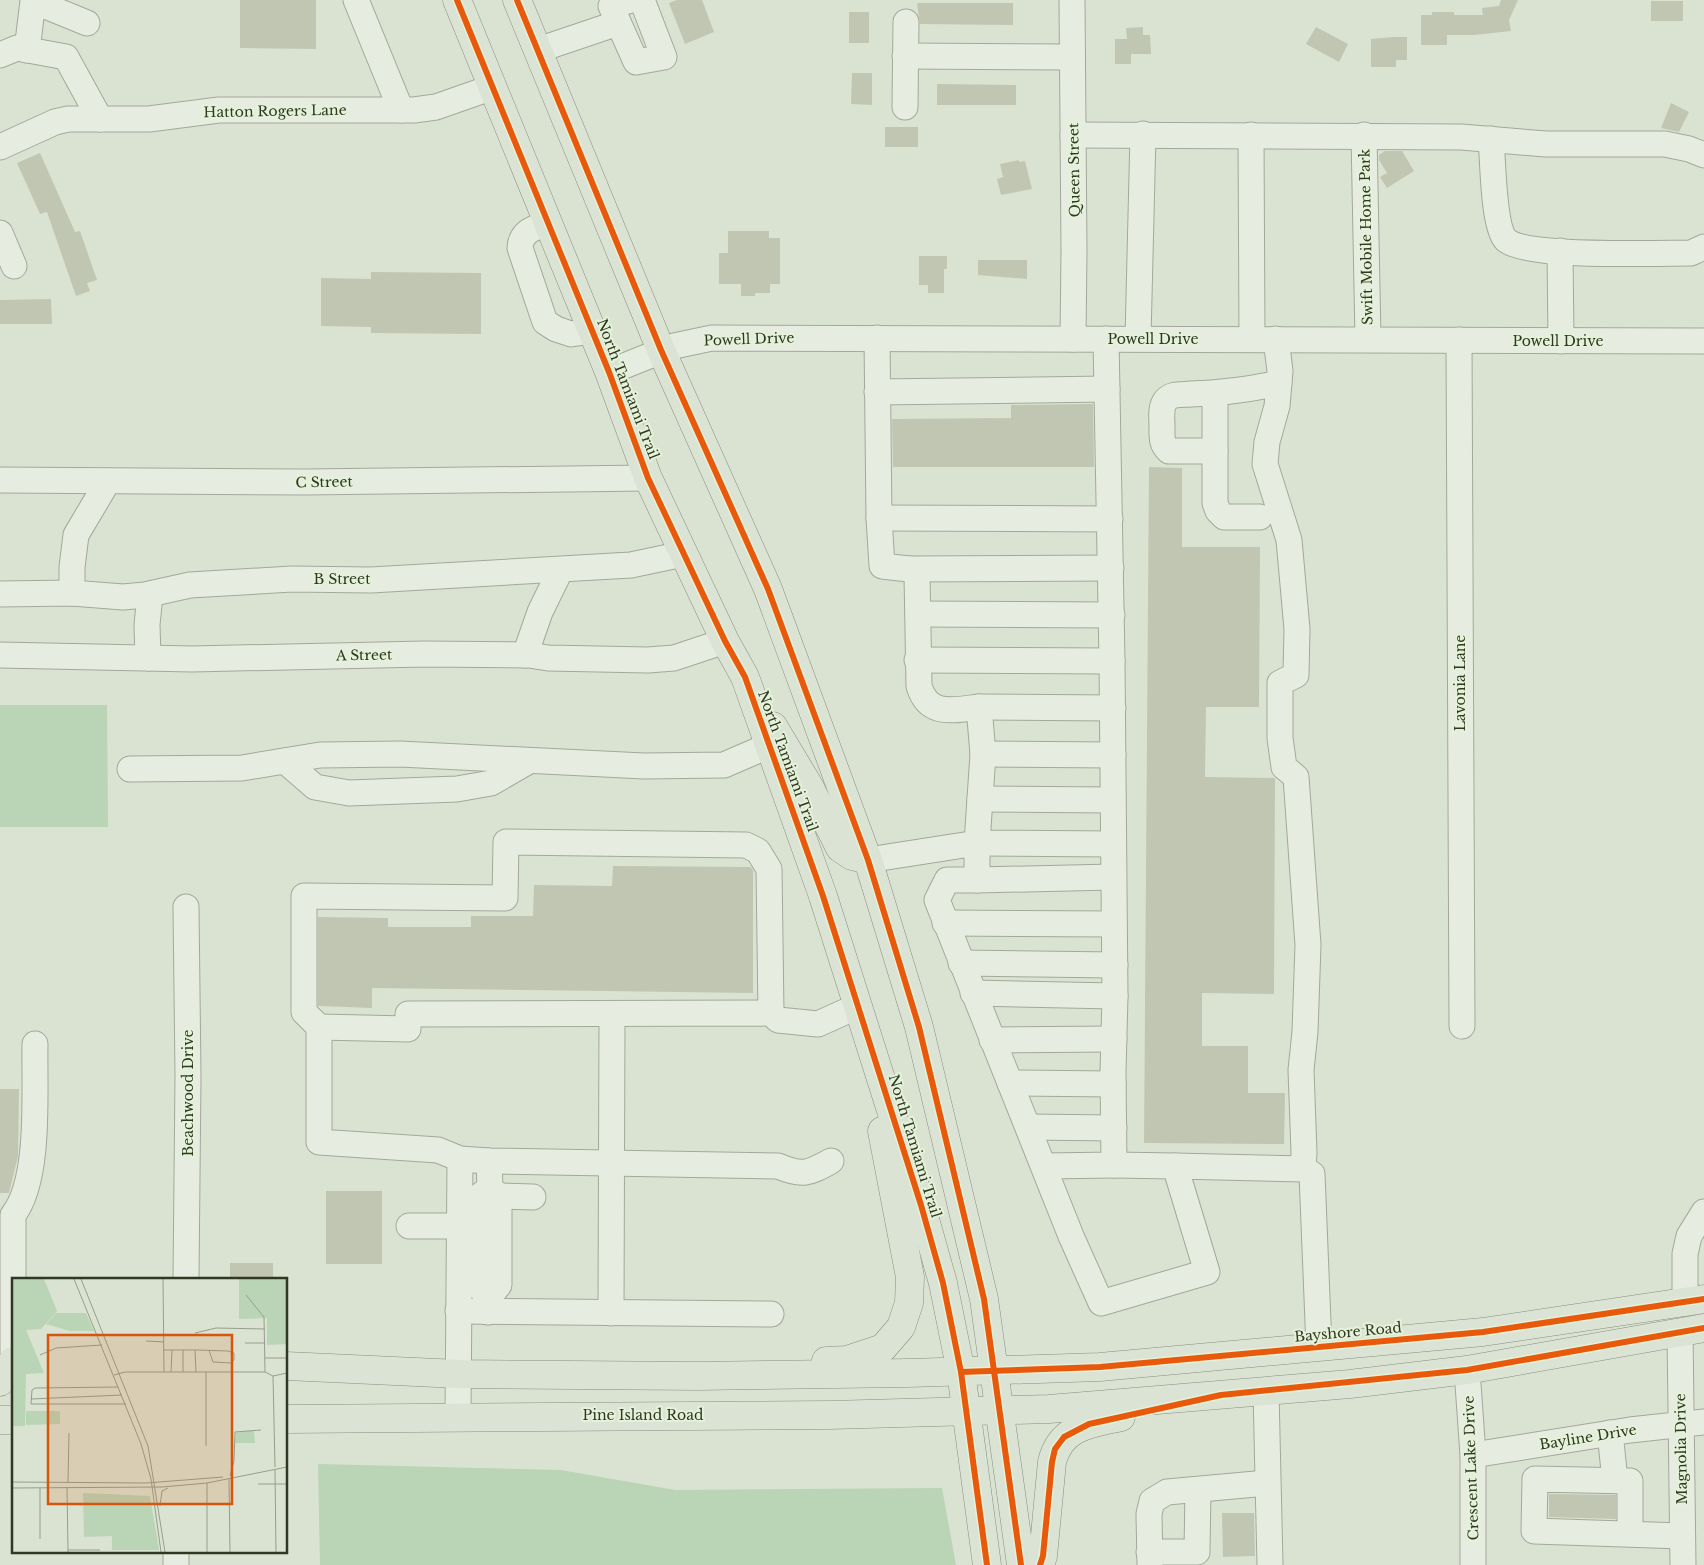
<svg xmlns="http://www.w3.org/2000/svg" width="1704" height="1565" viewBox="0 0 1704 1565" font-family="'Libre Baskerville',serif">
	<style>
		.green { fill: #bad4b6 }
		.building { fill: #c0c6b2 }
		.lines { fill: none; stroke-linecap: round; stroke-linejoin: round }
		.minor-casing { stroke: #a2a999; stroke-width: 27 }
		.major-casing { stroke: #898e80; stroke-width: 29 }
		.minor { stroke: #e7ece1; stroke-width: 25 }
		.major { stroke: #dbe3d4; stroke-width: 28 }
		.cycleway-casing { stroke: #e4f2d9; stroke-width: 9 }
		.cycleway { stroke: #e8590c; stroke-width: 6 }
		.labels { text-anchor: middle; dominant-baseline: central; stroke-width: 4; stroke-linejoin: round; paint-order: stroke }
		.street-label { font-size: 14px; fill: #303722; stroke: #e4f2d9 }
		.inset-road { fill: none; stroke: #969e8b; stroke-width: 1 }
		.view { fill: #d6560e; fill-opacity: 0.15; stroke: #d6560e; stroke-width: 2.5 }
		.inset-edge { fill: none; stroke: #303722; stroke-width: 2.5 }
	</style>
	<rect width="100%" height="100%" fill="#dae3d1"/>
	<g class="green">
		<polygon points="0,705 107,705 108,827 0,827"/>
		<polygon points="318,1464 561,1470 675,1490 942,1488 956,1565 320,1565"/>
	</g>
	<g class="building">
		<polygon points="240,0 316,0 316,49 240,48"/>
		<polygon points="677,0 702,0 714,32 685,44 669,3"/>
		<polygon points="1501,0 1518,0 1509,20 1511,31 1474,35 1447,35 1447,45 1421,45 1421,15 1432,15 1432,12 1454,12 1454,15 1483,15 1482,8 1499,6"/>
		<rect x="1651" y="1" width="32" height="20"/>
		<polygon points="917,3 1013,3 1013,25 920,24"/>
		<rect x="849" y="12" width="20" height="31"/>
		<polygon points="1143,27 1143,35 1150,35 1151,54 1131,54 1131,64 1115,64 1115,39 1127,39 1126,28"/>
		<polygon points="1316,27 1348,44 1339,62 1306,44"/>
		<polygon points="1393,37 1407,37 1407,60 1396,60 1396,67 1371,67 1371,39"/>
		<polygon points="852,73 872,73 872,105 851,104"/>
		<polygon points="937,84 1016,85 1016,105 937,105"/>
		<polygon points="1671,103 1689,112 1679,132 1661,128"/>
		<rect x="885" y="127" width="33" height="20"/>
		<polygon points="1385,151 1402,151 1414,171 1387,188 1380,177 1387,173 1379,160 1379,155"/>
		<polygon points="40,153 75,232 80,231 97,280 87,283 90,291 76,296 47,212 40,214 17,163"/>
		<polygon points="1019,160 1019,162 1025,161 1032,189 1001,195 997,179 1003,177 1000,164"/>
		<polygon points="728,231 769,231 769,238 780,238 780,284 770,284 770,293 755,293 755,296 741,296 741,284 719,284 719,253 728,253"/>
		<polygon points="919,256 947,256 947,269 944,269 944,293 928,293 928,285 919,285"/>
		<polygon points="978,260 1027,260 1027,279 978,275"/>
		<polygon points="371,272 481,273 481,334 371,333 371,327 321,326 321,278 371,279"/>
		<polygon points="51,299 52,324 0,324 0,300"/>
		<polygon points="1088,404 1093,404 1094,467 893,467 892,419 1011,418 1011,405"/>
		<polygon points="1149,467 1182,468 1182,547 1260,547 1259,707 1206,707 1205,777 1275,778 1274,994 1202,993 1202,1046 1248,1046 1248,1093 1285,1093 1284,1144 1144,1143"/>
		<polygon points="613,866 751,867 753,871 753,993 372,988 372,1008 318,1006 318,917 388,918 388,927 471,927 471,916 533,916 534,885 612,886"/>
		<polygon points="0,1089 19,1089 18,1156 9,1193 0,1193"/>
		<rect x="326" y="1191" width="56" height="73"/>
		<rect x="230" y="1263" width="43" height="16"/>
		<polygon points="1549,1494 1616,1495 1616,1519 1549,1517"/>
		<polygon points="1222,1513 1254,1513 1255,1556 1223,1557"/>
	</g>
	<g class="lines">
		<defs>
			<g id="minor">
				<polyline points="356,0 401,110"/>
				<polyline points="631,0 611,6 636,62 664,57 642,0"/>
				<polyline points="1072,0 1074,251 1073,339"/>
				<polyline points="27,50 33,1 87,23"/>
				<polyline points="538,50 618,23"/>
				<polyline points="0,55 17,48 66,57 100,119"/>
				<polyline points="905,56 1072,57"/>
				<polyline points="905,107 906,22"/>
				<polyline points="1073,135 1461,137 1546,144 1665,144 1689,149 1704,155"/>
				<polyline points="1251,135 1252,339"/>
				<polyline points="1364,135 1368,339"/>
				<path d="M1491 139C1493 159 1493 227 1506 240 1526 258 1658 253 1691 253L1704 247"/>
				<polyline points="0,147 55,122 68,119 149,119 219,110 414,110 436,107 493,87"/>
				<path d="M548 223C534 228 521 231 520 248L545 322 556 329 571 334 592 331"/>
				<polyline points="0,233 14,266"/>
				<polyline points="1560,251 1561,341"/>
				<path d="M877 338 879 518 882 566 909 569 917 575 919 686C928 717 953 710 979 707L983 754 977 843 1113 844"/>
				<polyline points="1138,338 1143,134"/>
				<polyline points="1276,339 1280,371 1277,406 1267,442 1265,464 1289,540 1297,629 1296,675 1280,683 1280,738 1284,767 1296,777 1308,945 1305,1032 1301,1070 1304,1153 1303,1169"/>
				<polyline points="1459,340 1462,1026"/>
				<polyline points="609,372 674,346 712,338 1704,341"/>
				<polyline points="877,392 1107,389"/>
				<path d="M1215 393V451H1169C1161 444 1162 437 1162 426 1162 418 1160 407 1166 400 1172 393 1183 395 1191 394 1224 393 1247 390 1279 383"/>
				<polyline points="1215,451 1215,503 1218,511 1224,517 1260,517"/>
				<polyline points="0,480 305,482 648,478"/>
				<polyline points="879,518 1110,519"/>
				<polyline points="909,569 1111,568"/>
				<polyline points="72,593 72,567 76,535 108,481"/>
				<polyline points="0,594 72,593 123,597 145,595 190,585 292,579 371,580 631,565 683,554"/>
				<polyline points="918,614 1112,615"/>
				<polyline points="0,655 192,659 424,654 529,655 548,658 648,660 674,658 725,641"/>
				<polyline points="525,655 540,612 560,571"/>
				<polyline points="148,658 147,625 150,594"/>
				<polyline points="917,660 1112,661"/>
				<polyline points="979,707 1113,708"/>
				<polyline points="983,754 1113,755"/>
				<polyline points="285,761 315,787 349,793 457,789 491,783 529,761"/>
				<polyline points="130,769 242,768 320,755 400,754 644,766 724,765 768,746"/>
				<polyline points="980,799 1112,800"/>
				<polyline points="868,860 977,843 977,880 947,880 937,900 1071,1236 1101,1303 1207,1272 1175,1166 1303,1169 1312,1174 1319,1347"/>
				<polyline points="977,880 1113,877"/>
				<polyline points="945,923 1114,924"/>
				<polyline points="961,963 1115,965"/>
				<polyline points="973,993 1115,996"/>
				<path d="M771 1013 769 869 758 851 746 845 506 842 505 898 304 896V1012L319 1027V1142L438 1150 460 1159 489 1161 778 1166C802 1176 808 1174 831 1161"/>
				<polyline points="319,1027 408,1029 408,1014 771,1013 778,1020 818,1024 858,1006"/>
				<polyline points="992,1040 1114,1039"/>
				<polyline points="1010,1083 1113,1084"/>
				<polyline points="1029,1127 1114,1128"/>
				<polyline points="1114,1165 1175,1166"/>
				<polyline points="1045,1166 1114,1165 1113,1073 1115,996 1112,661 1106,339"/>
				<polyline points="499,1196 533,1197"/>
				<polyline points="409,1226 459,1226"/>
				<polyline points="186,1279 188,1076 186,907"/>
				<polyline points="489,1297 478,1286 478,1197 490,1188"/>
				<polyline points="1685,1303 1685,1254 1689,1236 1704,1212"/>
				<polyline points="458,1311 771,1314"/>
				<polyline points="488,1312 489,1297 499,1285 499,1196 490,1188 489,1161"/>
				<polyline points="611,1313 612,1014"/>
				<polyline points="1680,1332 1683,1565"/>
				<path d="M13 1361V1215C41 1180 34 1090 35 1044"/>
				<polyline points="1467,1370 1473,1455 1473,1565"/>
				<polyline points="1266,1391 1270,1565"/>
				<polyline points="458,1417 460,1159"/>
				<polyline points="1610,1433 1615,1480"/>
				<polyline points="1473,1455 1630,1430 1704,1422"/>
				<polyline points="1630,1534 1630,1481 1535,1479 1534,1531 1682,1536"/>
				<polyline points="176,1551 176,1565"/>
				<polyline points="1149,1552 1197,1552 1198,1490"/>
				<polyline points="1150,1565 1149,1514 1152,1501 1167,1492 1267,1483"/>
			</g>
			<g id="major">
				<polyline points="457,0 609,372 648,478 725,641 745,677 823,896 921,1205 943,1283 961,1372 987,1565"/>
				<polyline points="517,0 661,350 768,589 868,860 919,1027 984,1299 1021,1565"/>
				<polyline points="773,726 809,786 840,848 852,856 868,860"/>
				<polyline points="826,1361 847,1360 883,1348 901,1327 909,1303 910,1277 882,1131"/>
				<polyline points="286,1366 459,1374 698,1376 909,1373 1100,1367 1483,1332 1704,1299"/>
				<polyline points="0,1382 5,1378 13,1361"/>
				<polyline points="286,1419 830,1415 1049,1409 1350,1384 1467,1370 1704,1328"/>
				<polyline points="0,1420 14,1420"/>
				<path d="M1040 1565 1043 1556 1052 1462C1061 1426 1090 1424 1121 1417"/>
			</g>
		</defs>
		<use href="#minor" class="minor-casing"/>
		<use href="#major" class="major-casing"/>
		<use href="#minor" class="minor"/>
		<use href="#major" class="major"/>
		<defs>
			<g id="cycleway">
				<polyline points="457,0 609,372 648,478 725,641 745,677 823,896 921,1205 943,1283 961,1372 987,1565"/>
				<polyline points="517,0 661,350 768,589 868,860 919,1027 984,1299 1021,1565"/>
				<polyline points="961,1372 1100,1367 1483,1332 1704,1299"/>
				<polyline points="1040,1565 1043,1556 1052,1462 1055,1449 1064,1437 1089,1424 1221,1395 1467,1370 1704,1328"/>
			</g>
		</defs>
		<use href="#cycleway" class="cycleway-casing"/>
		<use href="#cycleway" class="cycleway"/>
	</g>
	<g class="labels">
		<g class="street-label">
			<text transform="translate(275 111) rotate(-1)">Hatton Rogers Lane</text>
			<text transform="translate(1074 170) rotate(-91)">Queen Street</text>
			<text transform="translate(1366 237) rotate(-91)">Swift Mobile Home Park</text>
			<text transform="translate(749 339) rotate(-2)">Powell Drive</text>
			<text x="1153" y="339">Powell Drive</text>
			<text x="1558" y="341">Powell Drive</text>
			<text transform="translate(628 389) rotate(69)">North Tamiami Trail</text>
			<text transform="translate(324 482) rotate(-1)">C Street</text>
			<text x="342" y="579">B Street</text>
			<text transform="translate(364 655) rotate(-1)">A Street</text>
			<text transform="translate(1460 683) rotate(-90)">Lavonia Lane</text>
			<text transform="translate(788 761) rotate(70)">North Tamiami Trail</text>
			<text transform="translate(188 1093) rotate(-90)">Beachwood Drive</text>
			<text transform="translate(915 1146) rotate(73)">North Tamiami Trail</text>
			<text transform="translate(1348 1332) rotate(-5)">Bayshore Road</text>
			<text x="643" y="1415">Pine Island Road</text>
			<text transform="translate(1588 1437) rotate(-9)">Bayline Drive</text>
			<text transform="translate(1681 1449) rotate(-91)">Magnolia Drive</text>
			<text transform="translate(1471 1468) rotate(-92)">Crescent Lake Drive</text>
		</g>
	</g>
	<g transform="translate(12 1278)">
		<rect width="275" height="275" fill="#dae3d1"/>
		<path d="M0 1H32L45 33 29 51 14 52 32 95 14 96 13 148H0ZM227 1H275V66L255 67V40L227 41ZM44 35H74L82 53H58L34 46ZM14 133H48V146L14 147ZM242 152 243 165H223L224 155ZM71 215 138 218 147 272H100V258L72 259Z" fill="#bad4b6"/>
		<path class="inset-road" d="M62 1 129 166 139 201 149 274M69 1 136 168 153 274M151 1 152 94M234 17 252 39 253 94M183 55 204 50 253 51M134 63 152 64M233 65H253M152 72H185L216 73 222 75V82L219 85 201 84 197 72M171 72V94M183 72 184 94M28 77 44 70 90 67M253 80H275M159 94 160 72M194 94V168M102 97 113 94H253L261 98 275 95M261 98 263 189M106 109 23 110 20 112 19 126H114M19 121 110 117M263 192 264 274M218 198 222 183 223 154 249 152M217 201 218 274M0 204 134 205 211 199M56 204 57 155M195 205V274M246 206H275M0 210 150 209 195 205 275 189M28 210V261M55 210 56 274M148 228 150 213 156 210M56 272H88"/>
		<path class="view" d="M36 57H220V226H36Z"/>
		<rect width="275" height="275" class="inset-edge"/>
	</g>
</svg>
